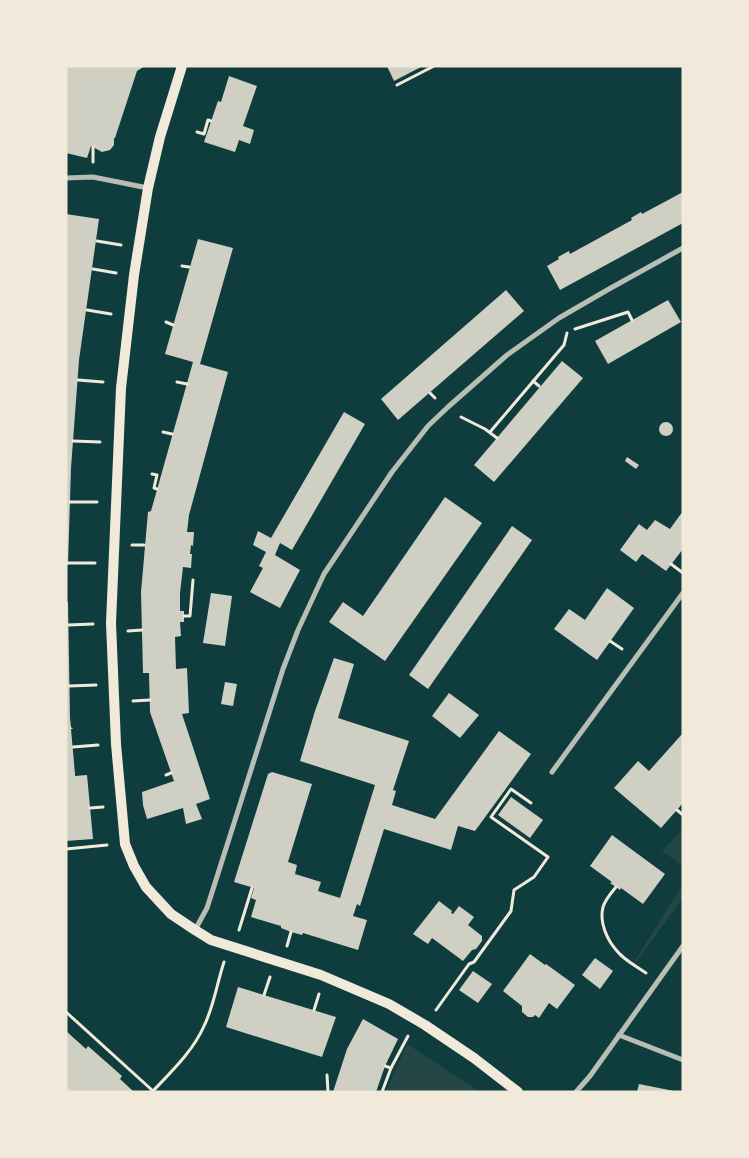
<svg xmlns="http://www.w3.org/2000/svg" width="749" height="1158" viewBox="0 0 749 1158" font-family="Manrope,sans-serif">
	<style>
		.green { fill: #244646 }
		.building { fill: #cfcfc3 }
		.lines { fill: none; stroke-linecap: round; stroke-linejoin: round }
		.path { stroke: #f1e9da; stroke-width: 3 }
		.minor { stroke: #b8beb3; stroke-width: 5 }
		.secondary { stroke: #f1e9da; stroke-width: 10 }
	</style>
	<rect width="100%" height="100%" fill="#0f3d3e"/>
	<g class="green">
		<polygon points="683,829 683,866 662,851"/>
		<polygon points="683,884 683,898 634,965 633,964"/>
		<polygon points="407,1044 471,1086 478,1092 386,1092"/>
	</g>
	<g class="building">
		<polygon points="66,66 145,66 137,71 115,138 114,138 114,145 110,150 102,152 91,146 87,158 66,153"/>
		<polygon points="387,66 423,66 394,81"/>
		<polygon points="229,76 257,86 243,126 254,130 250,144 239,140 235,152 204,142 218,101 221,102"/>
		<polygon points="683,192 683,223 560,290 547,266 559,259 558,257 569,251 570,254 632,220 631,218 641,212 642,214"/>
		<polygon points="66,214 99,219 79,360 71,468 68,565 66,565"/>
		<polygon points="198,239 233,248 200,364 228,372 189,515 187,532 194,532 193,546 191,545 190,554 192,554 191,568 183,567 180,593 180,611 184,611 184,622 180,622 181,636 175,637 176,669 187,668 189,713 182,714 210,799 196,804 202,819 186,824 183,808 147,819 143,805 142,792 174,781 150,712 149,673 143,673 141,592 148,512 151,511 193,362 165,354"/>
		<polygon points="506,290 524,311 398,420 381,399"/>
		<polygon points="668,300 681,322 608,364 595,341"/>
		<polygon points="562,361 583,378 494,482 474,465"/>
		<polygon points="344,412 365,424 292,550 280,543 275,555 300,570 280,608 250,592 263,568 259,566 266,552 253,545 258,531 271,538"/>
		<circle cx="666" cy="429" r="7"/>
		<polygon points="627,457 639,465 636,469 625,461"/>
		<polygon points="445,497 482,523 385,661 329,622 343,602 363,616"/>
		<polygon points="683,511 683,549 666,571 642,554 636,562 620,550 639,524 647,530 655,520 670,529"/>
		<polygon points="512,526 532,540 428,689 409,675"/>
		<polygon points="607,588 634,608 597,660 554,629 569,609 585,620"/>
		<polygon points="211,593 232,596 225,646 203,643"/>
		<polygon points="66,602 68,602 70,718 71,727 73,729 71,729 75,774 75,776 87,775 93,839 66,841"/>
		<polygon points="334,658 354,664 338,718 409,741 393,790 396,791 392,805 435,819 499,731 531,754 475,831 458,826 451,850 384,829 360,906 357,904 353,916 367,920 358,950 303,933 302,935 291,932 281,928 281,926 251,917 256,900 251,898 254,888 234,882 268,774 272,772 312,784 288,862 297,865 295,874 321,882 318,891 340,898 375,785 300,761 315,711"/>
		<polygon points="225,682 237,684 233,706 221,704"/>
		<polygon points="449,693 479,715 460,738 432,716"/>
		<polygon points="683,733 683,803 661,828 614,788 638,761 649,771"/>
		<polygon points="511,797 543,820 530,838 498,815"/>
		<polygon points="612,835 665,874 643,904 621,888 620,890 610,883 612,882 590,866"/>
		<polygon points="439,901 452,911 451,913 453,914 459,906 474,917 468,925 482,936 482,941 476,949 472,950 463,961 432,938 428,944 413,934"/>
		<polygon points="530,954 545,965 546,964 575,985 557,1009 549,1003 539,1018 535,1015 533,1017 528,1017 522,1012 522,1006 503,991"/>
		<polygon points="595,958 613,971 600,989 582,975"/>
		<polygon points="473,971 492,984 478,1003 459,990"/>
		<polygon points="238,987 336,1017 322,1057 226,1027"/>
		<polygon points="363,1019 398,1039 385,1066 376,1092 333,1092 347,1049"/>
		<polygon points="66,1031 86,1049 88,1046 122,1076 120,1079 134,1092 66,1092"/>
		<polygon points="639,1084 674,1091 674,1092 637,1092"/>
	</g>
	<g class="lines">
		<g class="path">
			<polyline points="397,85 434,66"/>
			<polyline points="197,132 204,134 208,120 211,121"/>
			<polyline points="93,162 93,147"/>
			<polyline points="97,241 121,245"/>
			<polyline points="182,266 189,267"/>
			<polyline points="93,269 116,273"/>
			<polyline points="87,310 111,314"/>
			<polyline points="166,322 173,325"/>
			<polyline points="575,329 628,312 632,320"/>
			<polyline points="78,380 103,382"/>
			<polyline points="533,381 539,386"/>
			<polyline points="177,382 187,384"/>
			<polyline points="430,393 435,398"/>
			<polyline points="461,417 485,429 497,438"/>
			<polyline points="163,432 172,434"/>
			<polyline points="490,432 564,345 567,333"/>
			<polyline points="73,441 100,442"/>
			<polyline points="152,474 157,475 154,488 157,489"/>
			<polyline points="70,502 97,502"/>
			<polyline points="132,545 144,545"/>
			<polyline points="68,563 95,563"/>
			<polyline points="671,564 683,573"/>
			<polyline points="184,616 190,616 193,580"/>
			<polyline points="68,625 93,624"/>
			<polyline points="128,631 142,630"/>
			<polyline points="610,641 622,649"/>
			<polyline points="69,686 96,685"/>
			<polyline points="133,701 150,700"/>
			<polyline points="73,747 98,745"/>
			<polyline points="166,775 171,773"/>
			<polyline points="90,808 103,807"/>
			<polyline points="677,810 683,815"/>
			<polyline points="66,849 107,845"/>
			<path d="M616 887C611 893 605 900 603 907 599 922 607 940 617 951 624 960 636 966 646 973"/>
			<polyline points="239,930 252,888"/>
			<polyline points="287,946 291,932"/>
			<polyline points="264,995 270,977"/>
			<polyline points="314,1010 319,994"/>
			<polyline points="436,1010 469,964 474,962 511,911 514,890 534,877 548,857 491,817 511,789 531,803"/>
			<path d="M66 1012 153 1091C172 1071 193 1051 204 1026 214 1006 217 983 224 962"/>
			<polyline points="385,1066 391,1068"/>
			<polyline points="327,1075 328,1092"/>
			<polyline points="382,1092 391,1068 408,1036"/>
		</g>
		<g class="minor">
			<polyline points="66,178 93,177 148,188"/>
			<polyline points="552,772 683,593"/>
			<polyline points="195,930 207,908 215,883 283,669 298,630 324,574 392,472 428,426 448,407 507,355 559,318 609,289 683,248"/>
			<polyline points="619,1035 683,1060"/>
			<polyline points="576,1092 590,1076 683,946"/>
		</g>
		<polyline class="secondary" points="182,66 160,137 148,188 134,275 121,388 111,623 116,744 125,844 134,866 146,887 171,914 195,930 211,940 321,975 389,1004 425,1025 474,1058 518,1092"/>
	</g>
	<rect width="749" height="1158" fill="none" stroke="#f1e9da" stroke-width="135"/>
</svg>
